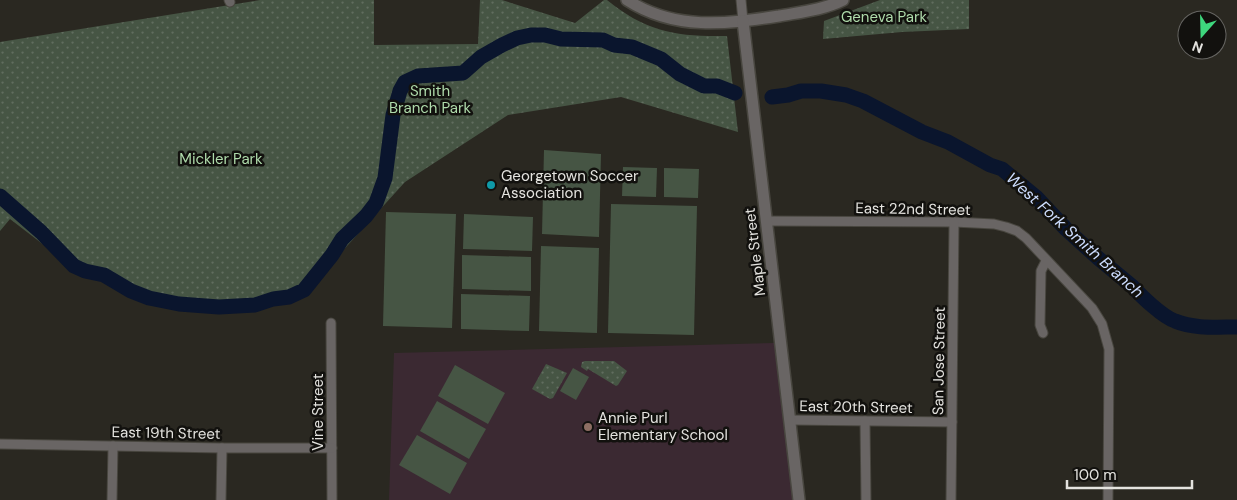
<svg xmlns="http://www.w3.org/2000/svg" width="1237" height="500" viewBox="0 0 1237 500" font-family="'DM Sans',sans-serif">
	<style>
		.education { fill: #3b2932 }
		.grass { fill: url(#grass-dots) }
		.garden { fill: #465544 }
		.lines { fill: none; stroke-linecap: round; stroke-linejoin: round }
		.river { stroke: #0a152d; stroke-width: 15 }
		.minor-casing { stroke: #48463f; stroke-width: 11 }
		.tertiary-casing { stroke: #48463f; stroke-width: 14 }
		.minor { stroke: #696564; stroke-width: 9 }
		.tertiary { stroke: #696564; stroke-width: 11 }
		.culture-dot { fill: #0f9aa8; stroke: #12110e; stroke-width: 2 }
		.education-dot { fill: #8d6e63; stroke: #12110e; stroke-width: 2 }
		.labels { text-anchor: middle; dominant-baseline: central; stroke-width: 5; stroke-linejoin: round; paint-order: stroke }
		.park-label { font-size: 15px; fill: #afdbab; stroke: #12110e }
		.poi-label { font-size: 15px; fill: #e4e3df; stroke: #12110e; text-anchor: start }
		.street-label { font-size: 15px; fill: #e4e3df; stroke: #12110e }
		.water-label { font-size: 16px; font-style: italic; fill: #cdddfe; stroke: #12110e }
	</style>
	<defs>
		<pattern id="grass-dots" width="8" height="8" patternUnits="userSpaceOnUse" patternTransform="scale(1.25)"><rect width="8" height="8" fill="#465544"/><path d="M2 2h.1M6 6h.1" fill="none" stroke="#616d5f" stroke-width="1.8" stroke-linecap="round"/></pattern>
	</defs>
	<rect width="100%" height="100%" fill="#2a2821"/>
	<polygon class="education" points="774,343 793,500 389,500 394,353"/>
	<g class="grass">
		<path d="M260 0H374V45L478 44 480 0H502L575 23 604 0H607C646 32 678 37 727 36L738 132 621 97 508 115 405 182 308 289 264 306 219 310 156 304 79 272 10 219 0 231V42Z"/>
		<polygon points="880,0 969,0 969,29 902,32 823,39 824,21"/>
		<polygon points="585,361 614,361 627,371 618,385 616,386 588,369 587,371 581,367 582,362"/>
		<polygon points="546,364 567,373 553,398 550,399 532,389"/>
	</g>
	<g class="garden">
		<polygon points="544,150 601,154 599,237 542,234"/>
		<polygon points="623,167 657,168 656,197 622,196"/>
		<polygon points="664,168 699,169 698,198 664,197"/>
		<polygon points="611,204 697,206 694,335 608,333"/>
		<polygon points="386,212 456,214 452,328 383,326"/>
		<polygon points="464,214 533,217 532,251 463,249"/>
		<polygon points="541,246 599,248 597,333 539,331"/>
		<polygon points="462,255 531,257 531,291 462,289"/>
		<polygon points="461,294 530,296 529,331 461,329"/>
		<polygon points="455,365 505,393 488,424 438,396"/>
		<polygon points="573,368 589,377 576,400 560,391"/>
		<polygon points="437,401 486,429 469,459 420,431"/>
		<polygon points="417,435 467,463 450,494 399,465"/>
	</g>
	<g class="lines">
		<g class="river">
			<path d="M772 97 788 95 801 91H821L846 95 863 101 922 132 948 142 990 165 1002 169 1036 197 1066 229 1098 258 1133 287C1141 296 1163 317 1175 321 1194 329 1217 327 1237 327"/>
			<polyline points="0,196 41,232 74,266 85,271 104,275 131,291 149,298 179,304 219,307 255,305 273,299 289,297 304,290 332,255 342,239 366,216 376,203 385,178 393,115 400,91 405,82 418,76 463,73 481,57 502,45 517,38 531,35 545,35 561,39 603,40 614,45 632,47 661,59 680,74 704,86 717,86 735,93"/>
		</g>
		<defs>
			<g id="minor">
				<polyline points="229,0 230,2"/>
				<polyline points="741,0 743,21"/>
				<polyline points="766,221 954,222 994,224 1006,227 1017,231 1026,238 1092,308 1102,324 1109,349 1108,500"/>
				<polyline points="331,323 332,500"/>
				<polyline points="1043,333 1040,325 1041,271 1046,261"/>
				<polyline points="790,420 952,422"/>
				<polyline points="865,421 866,500"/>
				<polyline points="0,444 222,448 332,448"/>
				<polyline points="112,500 113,446"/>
				<polyline points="221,500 222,448"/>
				<polyline points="951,500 954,222"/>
			</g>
			<g id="tertiary">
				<path d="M627 0C675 31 726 24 779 16 801 12 823 10 843 0"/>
				<polyline points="743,21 799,500"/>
			</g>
		</defs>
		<use href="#minor" class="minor-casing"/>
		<use href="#tertiary" class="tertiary-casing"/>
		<use href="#minor" class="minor"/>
		<use href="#tertiary" class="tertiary"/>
	</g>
	<circle class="culture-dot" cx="491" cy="185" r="5"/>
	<circle class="education-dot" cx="588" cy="427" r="5"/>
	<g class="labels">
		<g class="park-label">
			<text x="884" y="17">Geneva Park</text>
			<text x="430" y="91">Smith<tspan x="430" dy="17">Branch Park</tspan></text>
			<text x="221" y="159">Mickler Park</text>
		</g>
		<g class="poi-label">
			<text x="501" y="176">Georgetown Soccer<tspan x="501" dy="17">Association</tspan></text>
			<text x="598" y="418">Annie Purl<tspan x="598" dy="17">Elementary School</tspan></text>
		</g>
		<g class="street-label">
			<text transform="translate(913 209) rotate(1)">East 22nd Street</text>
			<text transform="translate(755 252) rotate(-97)">Maple Street</text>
			<text transform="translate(939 361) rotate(-89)">San Jose Street</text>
			<text transform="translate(856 407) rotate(1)">East 20th Street</text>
			<text transform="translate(318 412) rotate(-90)">Vine Street</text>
			<text transform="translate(166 433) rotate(1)">East 19th Street</text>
		</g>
		<g class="water-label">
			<text transform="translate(1075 235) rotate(42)">West Fork Smith Branch</text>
		</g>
	</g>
	<g transform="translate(1202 35) rotate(200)"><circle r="24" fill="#12110e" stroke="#666562"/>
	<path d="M0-4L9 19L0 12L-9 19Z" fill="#3ed77d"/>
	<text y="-8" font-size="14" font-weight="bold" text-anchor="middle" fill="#e4e3df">N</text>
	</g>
	<path d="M1067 480v8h125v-8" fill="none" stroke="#e4e3df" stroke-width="2.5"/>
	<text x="1074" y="480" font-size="15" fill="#e4e3df" stroke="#12110e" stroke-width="4" paint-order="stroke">100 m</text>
</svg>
